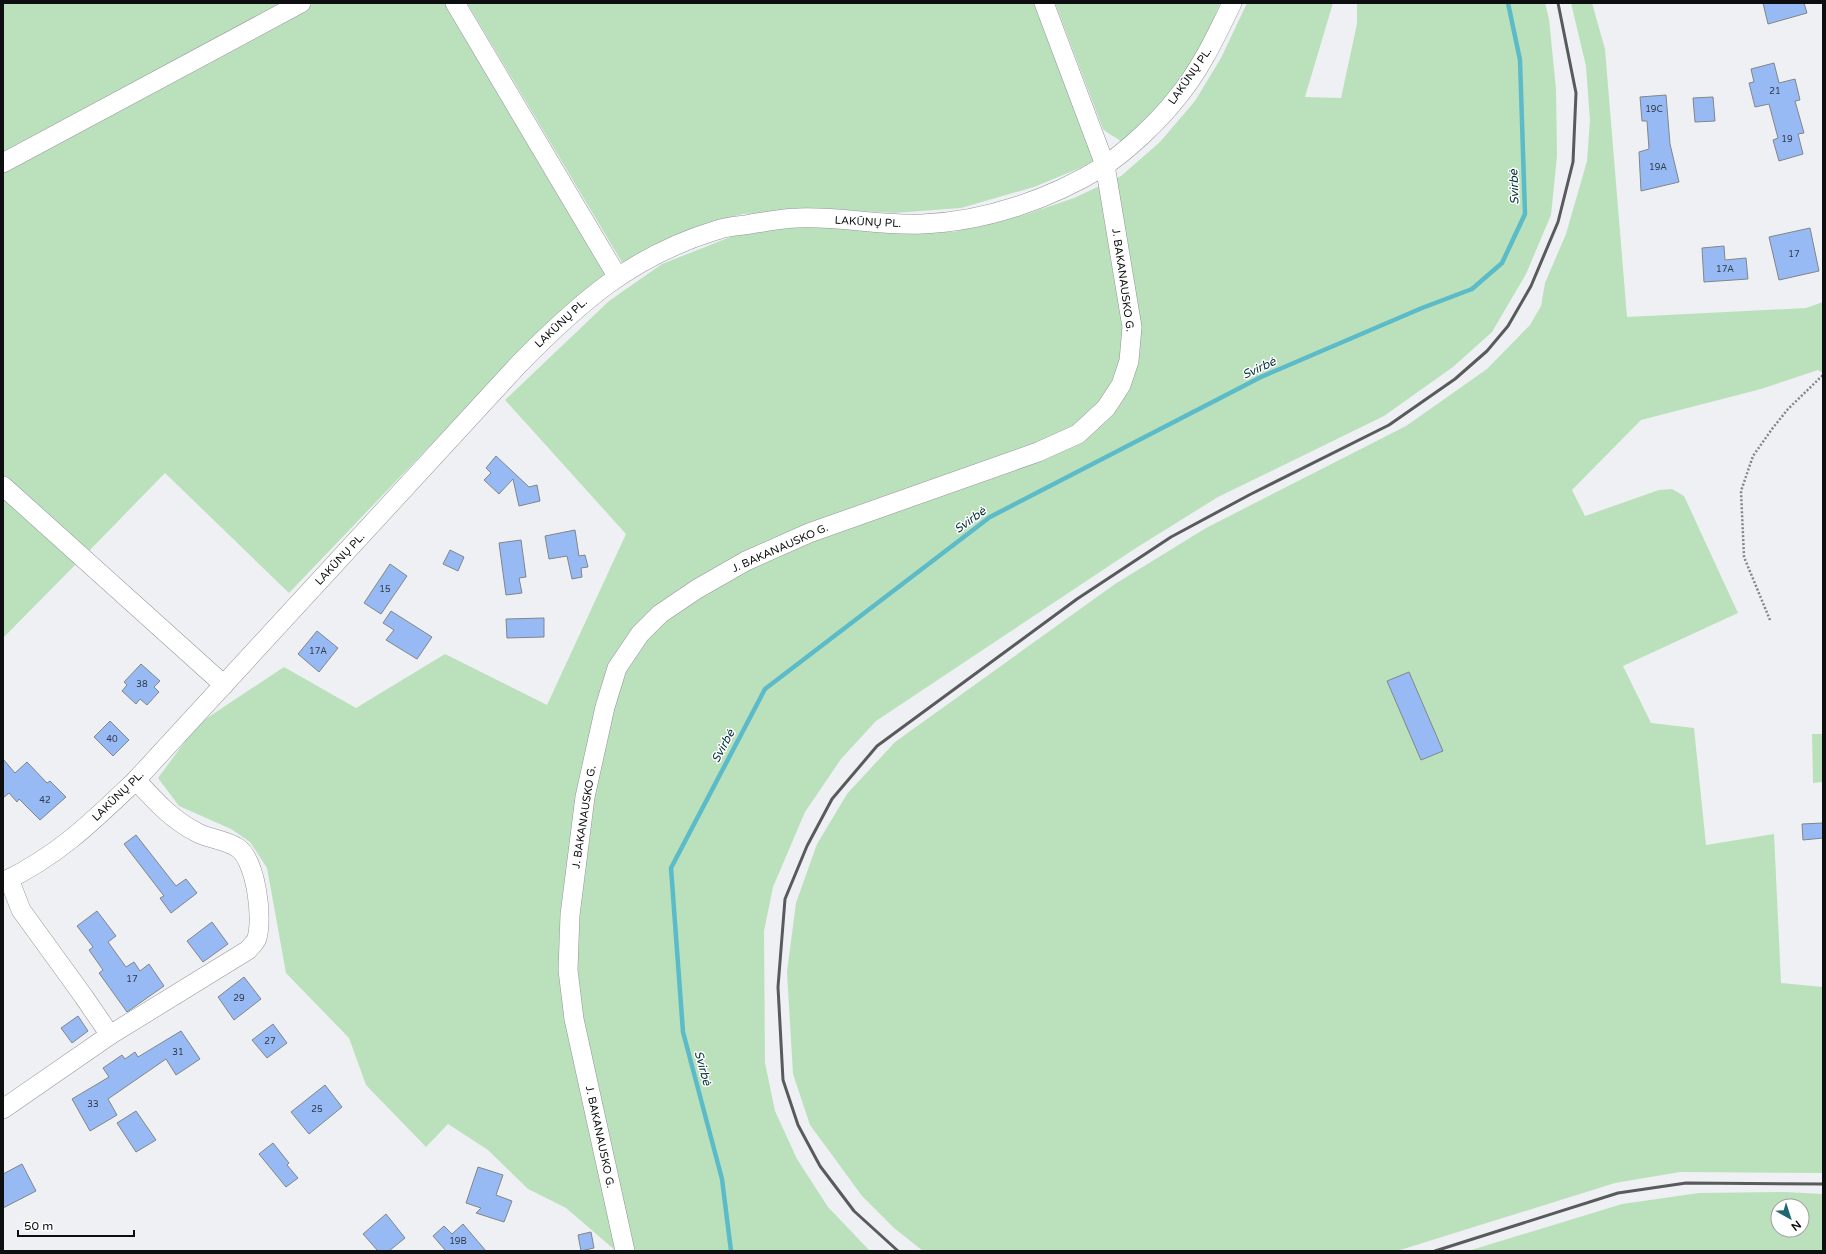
<svg xmlns="http://www.w3.org/2000/svg" width="1826" height="1254" viewBox="0 0 1826 1254" font-family="'Varela Round',sans-serif">
	<style>
		.green { fill: #bbe1bc; fill-rule: evenodd }
		.lines { fill: none; stroke-linecap: round; stroke-linejoin: round }
		.stream { stroke: #5bbbc8; stroke-width: 4.5 }
		.building { fill: #97baf4; stroke: #838588 }
		.minor-casing { stroke: #939598; stroke-width: 20 }
		.path { stroke: #838587; stroke-width: 2.5; stroke-dasharray: 2 2; stroke-linecap: butt }
		.minor { stroke: #fff; stroke-width: 19 }
		.rail { stroke: #585a5b; stroke-width: 3 }
		.labels { text-anchor: middle; dominant-baseline: central; stroke-width: 3; stroke-linejoin: round; paint-order: stroke }
		.number-label { font-size: 9px; fill: #303948 }
		.street-label { font-size: 11px; fill: #0d0e0f; stroke: #fff }
		.water-label { font-size: 12px; font-style: italic; fill: #003036; stroke: #fff }
	</style>
	<rect width="100%" height="100%" fill="#eef0f3"/>
	<g class="green">
		<polygon points="3,3 283,3 3,154"/>
		<polygon points="314,3 445,3 609,273 590,286 465,409 289,593 165,473 87,553 3,476 3,172"/>
		<polygon points="467,3 1037,3 1094,160 1080,168 1034,187 961,208 895,213 838,210 743,214 705,224 657,244 623,264"/>
		<path d="M1055 3H1220L1203 44 1174 87 1149 118 1122 143C1119 138 1109 135 1103 129Z"/>
		<polygon points="1247,3 1333,3 1305,97 1341,98 1357,24 1357,3 1545,3 1549,19 1556,89 1557,156 1551,215 1526,274 1492,332 1453,367 1384,416 1218,497 1136,548 876,721 841,759 805,812 773,887 764,931 765,1063 775,1111 797,1159 828,1207 870,1251 616,1251 566,1208 528,1189 488,1150 448,1124 426,1147 366,1085 349,1038 286,973 267,868 250,842 231,829 179,806 158,778 198,724 284,667 356,708 445,654 547,705 626,534 505,400 609,301 662,264 738,234 809,226 953,232 1024,215 1074,198 1121,176 1160,142 1195,101 1221,58"/>
		<polygon points="1571,3 1592,3 1605,49 1627,317 1806,308 1823,302 1823,373 1818,370 1761,389 1641,420 1572,490 1585,516 1659,490 1672,489 1684,496 1738,613 1623,666 1651,723 1694,728 1706,845 1774,834 1781,983 1823,987 1823,1173 1680,1172 1615,1183 1397,1251 923,1251 894,1228 862,1196 835,1159 810,1125 793,1074 787,972 796,903 817,844 847,794 895,742 1115,584 1206,528 1406,426 1487,369 1530,325 1541,306 1545,283 1566,234 1587,161 1590,120 1586,66"/>
		<polygon points="3,493 79,561 3,638"/>
		<polygon points="1812,734 1823,734 1823,782 1813,783"/>
		<path d="M1785 1192 1823 1194V1251H1468L1622 1204 1699 1193ZM1778 1206H1802V1230H1778Z"/>
	</g>
	<g class="lines">
		<polyline class="stream" points="731,1251 722,1179 683,1032 671,868 765,689 990,517 1261,377 1422,308 1472,289 1502,263 1525,214 1520,60 1508,3"/>
	</g>
	<g class="building">
		<polygon points="1763,3 1804,3 1807,13 1768,24"/>
		<polygon points="1774,63 1779,83 1795,79 1800,100 1795,101 1804,133 1798,134 1803,154 1779,161 1773,140 1778,138 1769,104 1755,107 1749,83 1754,82 1751,69"/>
		<polygon points="1666,95 1670,144 1679,182 1641,191 1639,152 1649,149 1647,121 1642,121 1640,97"/>
		<polygon points="1713,97 1715,121 1695,122 1693,98"/>
		<polygon points="1810,228 1819,271 1779,280 1769,237"/>
		<polygon points="1724,246 1725,260 1746,258 1748,279 1704,282 1702,248"/>
		<polygon points="496,456 529,487 537,485 540,501 519,506 513,479 499,494 484,480 491,473 486,468"/>
		<polygon points="575,530 579,556 585,555 588,567 581,568 582,577 572,579 567,556 549,559 545,536"/>
		<polygon points="521,540 526,577 519,578 522,593 506,595 499,543"/>
		<polygon points="450,550 464,557 458,571 443,564"/>
		<polygon points="390,564 407,576 381,614 364,603"/>
		<polygon points="391,611 432,637 417,659 386,640 394,630 383,623"/>
		<polygon points="544,618 544,637 507,638 506,619"/>
		<polygon points="317,631 338,648 319,672 298,654"/>
		<polygon points="141,664 160,681 154,687 159,692 147,705 140,699 136,704 122,691 127,685 124,682"/>
		<polygon points="1409,672 1443,751 1421,760 1387,681"/>
		<polygon points="110,721 129,740 113,756 94,737"/>
		<polygon points="3,759 15,773 27,762 47,783 50,781 66,797 40,820 19,799 17,802 9,793 3,798"/>
		<polygon points="1823,823 1823,838 1803,840 1802,824"/>
		<polygon points="136,835 176,886 186,879 197,893 171,913 160,898 164,896 124,844"/>
		<polygon points="97,911 116,936 108,942 126,967 134,962 140,971 149,964 164,986 127,1012 99,973 103,970 89,950 93,947 77,926"/>
		<polygon points="212,922 228,944 203,962 187,941"/>
		<polygon points="244,977 261,999 234,1020 218,997"/>
		<polygon points="78,1016 88,1031 72,1043 61,1028"/>
		<polygon points="273,1024 287,1043 267,1058 252,1040"/>
		<polygon points="181,1031 200,1059 176,1075 166,1059 108,1099 117,1115 90,1131 72,1099 109,1077 103,1068 122,1055 125,1059 135,1052 138,1057"/>
		<polygon points="325,1085 342,1107 309,1134 291,1112"/>
		<polygon points="136,1111 156,1140 136,1152 117,1123"/>
		<polygon points="273,1143 289,1163 287,1165 298,1178 286,1187 259,1154"/>
		<polygon points="22,1164 36,1191 3,1208 3,1174"/>
		<polygon points="478,1167 503,1175 496,1195 512,1201 504,1222 476,1213 481,1208 466,1203"/>
		<polygon points="386,1214 405,1238 389,1251 378,1251 363,1234"/>
		<polygon points="463,1224 486,1251 446,1251 433,1236 444,1226 452,1234"/>
		<polygon points="591,1232 594,1248 581,1251 578,1235"/>
	</g>
	<g class="lines">
		<defs>
			<g id="minor">
				<polyline points="455,3 617,276"/>
				<polyline points="3,163 301,3"/>
				<polyline points="3,486 224,685"/>
				<polyline points="9,879 21,910 84,997 110,1035"/>
				<path d="M3 882C59 855 92 822 136 780L518 365C579 303 631 256 717 230 728 226 740 226 751 224 766 222 782 218 798 218 839 216 881 226 922 224 984 222 1051 199 1104 166 1127 151 1159 121 1176 99 1200 71 1216 36 1232 3"/>
				<path d="M3 1109 110 1035 248 950C251 946 256 942 257 938 263 917 256 861 238 848 226 840 210 839 198 833 172 820 155 801 136 780"/>
				<polyline points="625,1251 574,1019 568,970 570,915 585,797 605,707 617,668 640,634 660,614 697,589 746,561 809,533 1038,452 1078,434 1106,408 1121,385 1129,361 1132,327 1105,165 1044,3"/>
			</g>
		</defs>
		<use href="#minor" class="minor-casing"/>
		<polyline class="path" points="1770,620 1744,557 1741,491 1753,456 1772,429 1788,409 1823,375"/>
		<use href="#minor" class="minor"/>
		<g class="rail">
			<polyline points="898,1251 854,1211 820,1166 798,1125 783,1080 778,987 785,899 807,846 832,799 877,746 1077,599 1171,537 1251,494 1389,425 1455,379 1487,351 1508,326 1531,286 1558,222 1573,162 1576,93 1558,3"/>
			<polyline points="1435,1251 1618,1193 1686,1183 1823,1184"/>
		</g>
	</g>
	<g class="labels">
		<g class="number-label">
			<text x="1775" y="91">21</text>
			<text x="1654" y="109">19C</text>
			<text x="1787" y="139">19</text>
			<text x="1658" y="167">19A</text>
			<text x="1794" y="254">17</text>
			<text x="1725" y="269">17A</text>
			<text x="385" y="589">15</text>
			<text x="318" y="651">17A</text>
			<text x="142" y="684">38</text>
			<text x="112" y="739">40</text>
			<text x="45" y="800">42</text>
			<text x="132" y="979">17</text>
			<text x="239" y="998">29</text>
			<text x="270" y="1041">27</text>
			<text x="178" y="1052">31</text>
			<text x="93" y="1104">33</text>
			<text x="317" y="1109">25</text>
			<text x="458" y="1241">19B</text>
		</g>
		<g class="street-label">
			<text transform="translate(1190 76) rotate(-55)">LAKŪNŲ PL.</text>
			<text transform="translate(868 222) rotate(3)">LAKŪNŲ PL.</text>
			<text transform="translate(1123 280) rotate(82)">J. BAKANAUSKO G.</text>
			<text transform="translate(561 323) rotate(-43)">LAKŪNŲ PL.</text>
			<text transform="translate(780 548) rotate(-24)">J. BAKANAUSKO G.</text>
			<text transform="translate(340 559) rotate(-47)">LAKŪNŲ PL.</text>
			<text transform="translate(118 796) rotate(-44)">LAKŪNŲ PL.</text>
			<text transform="translate(584 817) rotate(-81)">J. BAKANAUSKO G.</text>
			<text transform="translate(600 1137) rotate(78)">J. BAKANAUSKO G.</text>
		</g>
		<g class="water-label">
			<text transform="translate(1514 187) rotate(-92)">Svirbė</text>
			<text transform="translate(1259 368) rotate(-25)">Svirbė</text>
			<text transform="translate(970 520) rotate(-36)">Svirbė</text>
			<text transform="translate(723 746) rotate(-62)">Svirbė</text>
			<text transform="translate(703 1068) rotate(75)">Svirbė</text>
		</g>
	</g>
	<rect width="1826" height="1254" fill="none" stroke="#0d0e0f" stroke-width="8"/>
	<g transform="translate(1790 1218) rotate(141)"><circle r="19" fill="#ffffff" stroke="#9e9f9f"/>
	<path d="M0-3L7 15L0 10L-7 15Z" fill="#1d6872"/>
	<text y="-6" font-size="11" font-weight="bold" text-anchor="middle" fill="#0d0e0f">N</text>
	</g>
	<path d="M18 1230v6h116v-6" fill="none" stroke="#0d0e0f" stroke-width="2"/>
	<text x="24" y="1230" font-size="12" fill="#0d0e0f" stroke="#ffffff" stroke-width="3" paint-order="stroke">50 m</text>
</svg>
